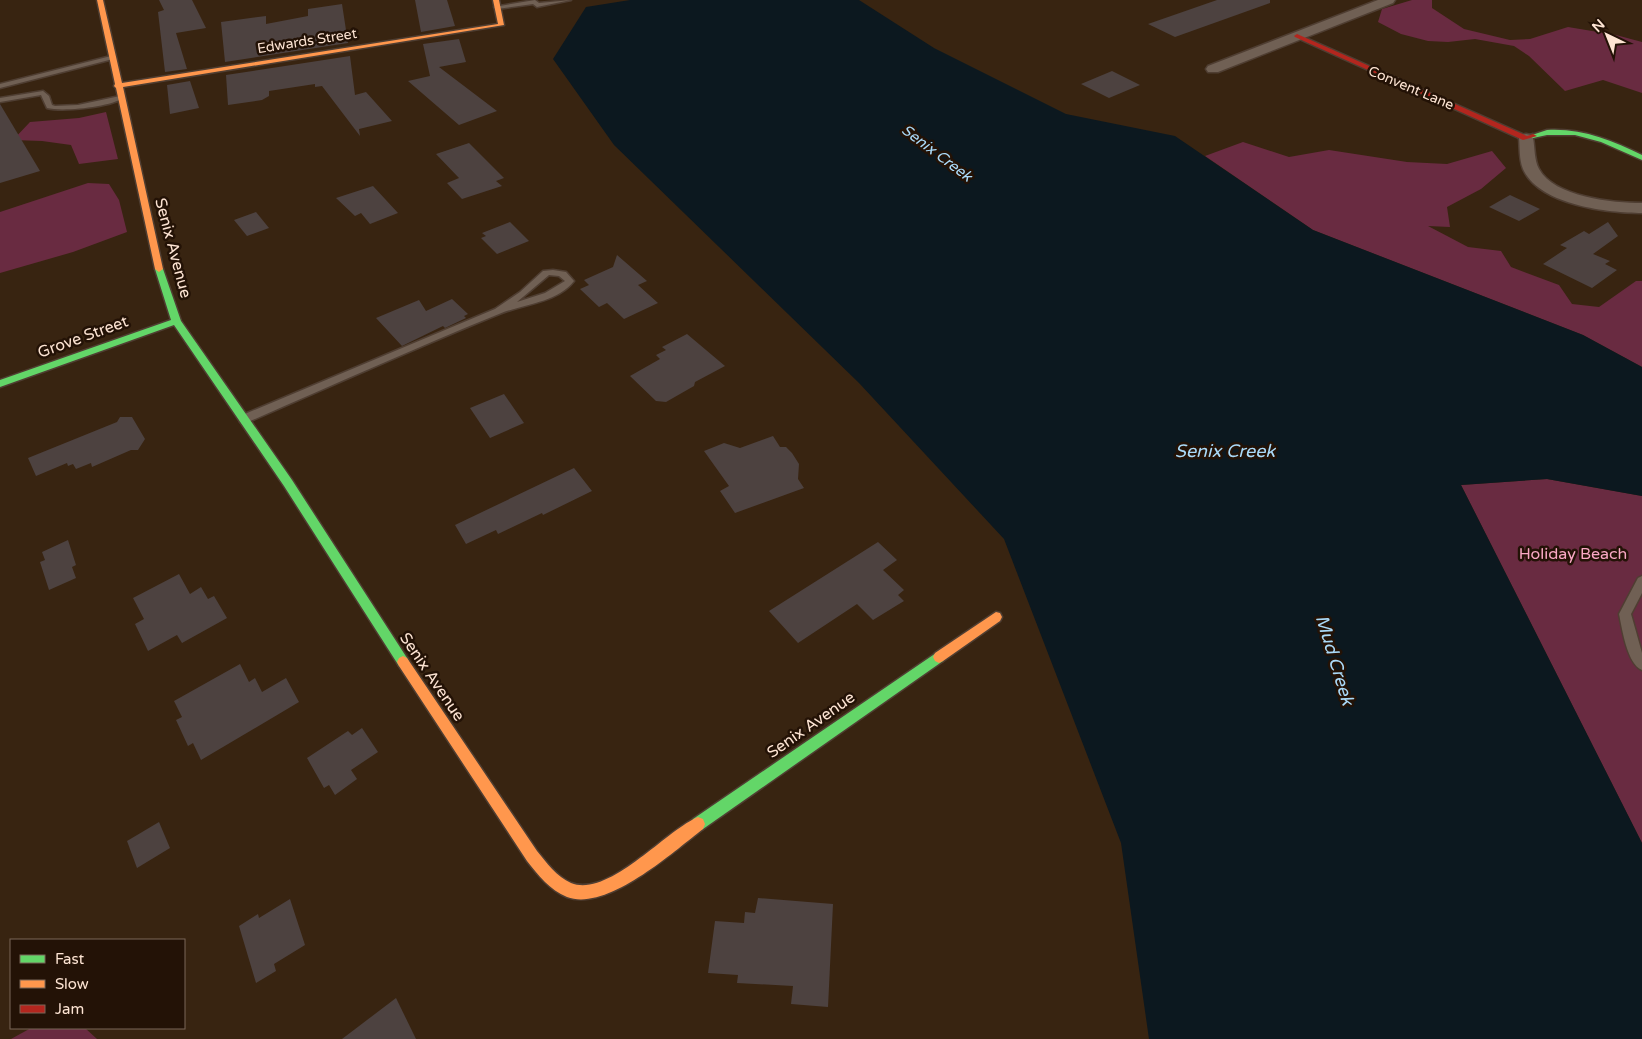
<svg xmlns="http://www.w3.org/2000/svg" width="1642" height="1039" viewBox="0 0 1642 1039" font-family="'Varela Round',sans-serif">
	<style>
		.green { fill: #692b41 }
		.water { fill: #0c181f }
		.building { fill: #4d4240 }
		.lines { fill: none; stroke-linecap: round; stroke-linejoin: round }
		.lane-casing { stroke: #4f3e32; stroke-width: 3 }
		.street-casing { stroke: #4f3e32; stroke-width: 3 }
		.fast-casing { stroke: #4f3e32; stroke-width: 3 }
		.slow-casing { stroke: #4f3e32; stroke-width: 3 }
		.jam-casing { stroke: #4f3e32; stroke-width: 3 }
		.lane { fill: #706054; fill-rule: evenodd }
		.street { fill: #706054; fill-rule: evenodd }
		.fast { fill: #63d668; fill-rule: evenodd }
		.slow { fill: #ff974d; fill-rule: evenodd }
		.jam { fill: #b3261e; fill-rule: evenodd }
		.labels { text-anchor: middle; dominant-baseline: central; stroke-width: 5; stroke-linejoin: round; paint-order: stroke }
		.far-street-label { font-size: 14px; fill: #fde4d3; stroke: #231206 }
		.far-water-label { font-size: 15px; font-style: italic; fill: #aadaf9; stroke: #231206 }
		.street-label { font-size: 16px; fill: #fde4d3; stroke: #231206 }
		.park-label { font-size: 16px; fill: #f9a8c4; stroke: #231206 }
		.water-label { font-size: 18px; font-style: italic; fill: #aadaf9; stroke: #231206 }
	</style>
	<rect width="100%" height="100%" fill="#382411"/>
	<g class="green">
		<polygon points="1412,0 1432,0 1432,8 1464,29 1510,40 1530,39 1568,27 1616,35 1642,42 1642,93 1603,80 1565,91 1529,56 1514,46 1475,39 1448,42 1428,41 1401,34 1378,22 1382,9"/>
		<polygon points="106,112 118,159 79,164 71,145 42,141 13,140 30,122 79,118"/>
		<polygon points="1243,142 1289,157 1329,150 1407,162 1447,164 1492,151 1506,168 1481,189 1447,207 1450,227 1428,226 1468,247 1501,251 1511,267 1559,285 1572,304 1599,307 1636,281 1642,281 1642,367 1583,335 1313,230 1205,156"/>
		<polygon points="88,183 109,184 119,200 127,232 73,252 0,273 0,212"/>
		<polygon points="1547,479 1642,496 1642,843 1461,485"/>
		<polygon points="31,1028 85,1028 97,1039 11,1039"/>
	</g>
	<polygon class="water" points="630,0 859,0 934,48 1066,114 1175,136 1313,230 1583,335 1642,367 1642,496 1547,479 1461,485 1642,843 1642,1039 1149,1039 1121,843 1004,539 859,383 614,145 553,59 586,7"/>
	<g class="building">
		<polygon points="159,0 192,0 206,28 176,33 187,69 165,72 158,12 164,10"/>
		<polygon points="415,0 447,0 455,26 421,32"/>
		<polygon points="1217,0 1270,0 1270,3 1175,37 1148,24"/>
		<polygon points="342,4 348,43 225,62 221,22 266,16 266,24 308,16 308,9"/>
		<polygon points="459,39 466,62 439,67 497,111 459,125 408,81 430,76 423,44"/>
		<polygon points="350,56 355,95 366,92 392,121 359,129 360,136 322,86 315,87 315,84 269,91 269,96 262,100 228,105 226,75"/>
		<polygon points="1112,71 1140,85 1109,98 1081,84"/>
		<polygon points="190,81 199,108 170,114 167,85"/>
		<polygon points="0,104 40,171 0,183"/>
		<polygon points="469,143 504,178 496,181 502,186 462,199 447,183 459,178 436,154"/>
		<polygon points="373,186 398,213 370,224 361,213 355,216 336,198"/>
		<polygon points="1510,195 1540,209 1519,221 1489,207"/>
		<polygon points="256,212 269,228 247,236 234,220"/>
		<polygon points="510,222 529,241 497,254 481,238 486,236 482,233"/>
		<polygon points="1608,222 1618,236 1593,254 1610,261 1605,264 1617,270 1592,288 1543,264 1567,248 1560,245 1584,231 1589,234"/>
		<polygon points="617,255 647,281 638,285 658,303 624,319 607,303 599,307 580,289 589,285 584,280 613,267"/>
		<polygon points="452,299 468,314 464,316 466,318 445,328 443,326 402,346 376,318 419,300 426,311"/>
		<polygon points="687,334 725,366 695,382 694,386 666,402 656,401 630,376 660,359 656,355 666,350 662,347"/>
		<polygon points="504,394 524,423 490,438 470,408"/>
		<polygon points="120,417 132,417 145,439 138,450 131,450 92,467 91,463 76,469 73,464 68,466 67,463 36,476 28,458 117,422"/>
		<polygon points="773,436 780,447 786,447 792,453 799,464 798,479 804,488 735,513 720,491 729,486 704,451 724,443 740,448"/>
		<polygon points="574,468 592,491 543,515 542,513 498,534 496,530 466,544 455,525"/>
		<polygon points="68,540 76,565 72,567 76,578 49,590 40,562 45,560 42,552"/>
		<polygon points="878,542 897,560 883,570 904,590 898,595 904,601 873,620 857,604 798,643 769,611"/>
		<polygon points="179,574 190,594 201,587 208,599 214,596 227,618 182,643 177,635 148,651 135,624 144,619 133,598"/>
		<polygon points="240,664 249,682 255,678 262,692 286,678 299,702 201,760 193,743 188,746 176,720 182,717 174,701"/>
		<polygon points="362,728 378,752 351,770 357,779 335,795 329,785 324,788 307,758 348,731 352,735"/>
		<polygon points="159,822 170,848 137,868 127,841"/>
		<polygon points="758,898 833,904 828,1007 791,1004 793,986 737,983 738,975 708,973 715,921 744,923 745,912 755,913"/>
		<polygon points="290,899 305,945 274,964 276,971 256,983 239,926 258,914 259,918"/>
		<polygon points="396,998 416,1039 342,1039"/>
	</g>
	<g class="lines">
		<defs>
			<g id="lane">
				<polygon points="535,0 539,3 571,0 537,7 533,4 497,9 494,7"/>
				<polygon points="111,56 114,58 113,59 0,88 0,84"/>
				<path d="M43 91 49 96 52 105 55 106 78 105 120 96 123 98C110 107 63 112 47 108L41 95 0 102V98Z"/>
				<path d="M553 270 566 272 574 281C557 303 523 304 499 314 415 348 331 386 248 422H240L239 419 240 416 495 309 520 292 543 271ZM549 275 559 276 565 281 545 293 517 302Z"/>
				<path d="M1642 576V593L1631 614 1642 653V670C1627 664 1622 628 1619 614L1638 578Z"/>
			</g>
			<g id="street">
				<polygon points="1378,0 1395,0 1393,3 1218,72 1208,72 1206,69 1208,66"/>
				<path d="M1526 134 1531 135 1533 138C1535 148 1534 160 1539 169 1554 197 1613 203 1642 203V213C1608 213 1539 205 1523 169 1519 159 1520 148 1519 138L1521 135Z"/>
			</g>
			<g id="fast">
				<path d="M1547 130C1581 128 1612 140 1642 155V160L1601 142 1575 135H1547L1533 138 1529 136Z"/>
				<polygon points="159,266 163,269 181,321 292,480 407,658 409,662 407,666 403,668 399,666 284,486 174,325 0,387 0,380 171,320 155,269"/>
				<polygon points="939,651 943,653 945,657 943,661 703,829 698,831 693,829 691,824 693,819"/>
			</g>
			<g id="slow">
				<polygon points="97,0 103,0 122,83 498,24 493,0 499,0 504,25 123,87 163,269 159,272 155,269 116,88 114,86 115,84"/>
				<polygon points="996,612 1000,613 1002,617 1000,621 943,661 939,663 935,661 933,657 935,653"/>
				<path d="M403 656 407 658 537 851C546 862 557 877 571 883 609 898 666 830 698 817L703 819 705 824 703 829C673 852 607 912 567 897 550 890 538 875 527 861L399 666 397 662 399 658Z"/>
			</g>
			<polygon id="jam" points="1297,34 1527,136 1533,134 1537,136 1523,140 1295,37 1294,36"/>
		</defs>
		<use href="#lane" class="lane-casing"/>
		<use href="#street" class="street-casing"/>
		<use href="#fast" class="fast-casing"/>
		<use href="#slow" class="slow-casing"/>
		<use href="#jam" class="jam-casing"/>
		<use href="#lane" class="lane"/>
		<use href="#street" class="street"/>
		<use href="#fast" class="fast"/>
		<use href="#slow" class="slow"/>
		<use href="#jam" class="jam"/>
	</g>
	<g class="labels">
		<g class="far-street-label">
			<text transform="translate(307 41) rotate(-9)">Edwards Street</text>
			<text transform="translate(1411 88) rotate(23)">Convent Lane</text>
		</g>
		<g class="far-water-label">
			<text transform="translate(937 153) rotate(37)">Senix Creek</text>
		</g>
		<g class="street-label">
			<text transform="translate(173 248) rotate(75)">Senix Avenue</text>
			<text transform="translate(83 337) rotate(-20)">Grove Street</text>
			<text transform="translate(432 677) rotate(56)">Senix Avenue</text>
			<text transform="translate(811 725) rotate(-35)">Senix Avenue</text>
		</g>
		<g class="park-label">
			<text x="1573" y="554">Holiday Beach</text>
		</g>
		<g class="water-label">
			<text x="1225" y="451">Senix Creek</text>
			<text transform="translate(1335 660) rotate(73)">Mud Creek</text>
		</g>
	</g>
	<rect x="10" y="939" width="175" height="90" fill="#231206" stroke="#7a6658"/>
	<rect x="20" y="955" width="25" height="8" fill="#63d668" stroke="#7a6658"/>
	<text x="55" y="964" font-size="15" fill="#fde4d3">Fast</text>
	<rect x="20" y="980" width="25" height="8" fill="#ff974d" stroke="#7a6658"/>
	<text x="55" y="989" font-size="15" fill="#fde4d3">Slow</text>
	<rect x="20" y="1005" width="25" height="8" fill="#b3261e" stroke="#7a6658"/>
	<text x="55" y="1014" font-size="15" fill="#fde4d3">Jam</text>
	<g transform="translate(1607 35) rotate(317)" stroke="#231206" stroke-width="4" paint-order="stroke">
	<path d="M0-4L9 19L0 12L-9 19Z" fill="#fde4d3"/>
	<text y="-8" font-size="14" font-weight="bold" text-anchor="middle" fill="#fde4d3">N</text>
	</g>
</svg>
